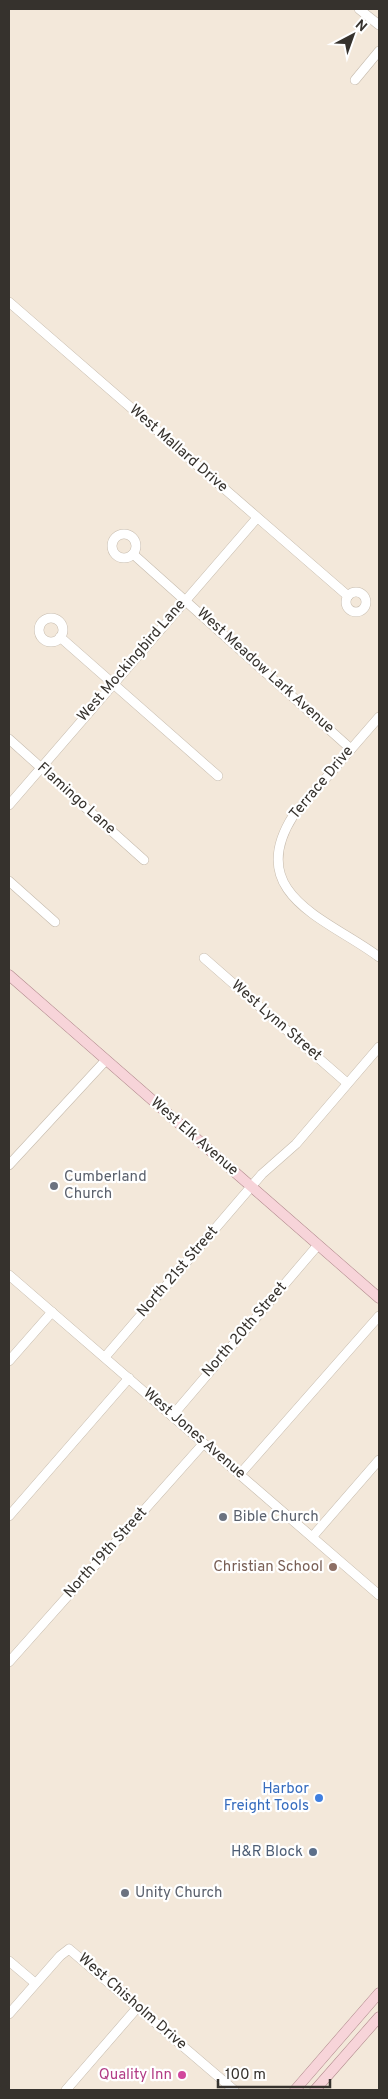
<svg xmlns="http://www.w3.org/2000/svg" width="388" height="2099" viewBox="0 0 388 2099" font-family="Overpass,sans-serif">
	<style>
		.lines { fill: none; stroke-linecap: round; stroke-linejoin: round }
		.minor-casing { stroke: #c6bbad; stroke-width: 10 }
		.major-casing { stroke: #b0898c; stroke-width: 11 }
		.minor { stroke: #fff; stroke-width: 9 }
		.major { stroke: #f7d4d9; stroke-width: 10 }
		.worship-dot { fill: #6b7280; stroke: #fff; stroke-width: 2 }
		.education-dot { fill: #8d6e63; stroke: #fff; stroke-width: 2 }
		.shop-dot { fill: #3f7fe0; stroke: #fff; stroke-width: 2 }
		.service-dot { fill: #5c6f8a; stroke: #fff; stroke-width: 2 }
		.hotel-dot { fill: #d1479c; stroke: #fff; stroke-width: 2 }
		.labels { text-anchor: middle; dominant-baseline: central; stroke-width: 4.5; stroke-linejoin: round; paint-order: stroke }
		.street-label { font-size: 15px; fill: #36322d; stroke: #fff }
		.worship-label { font-size: 15px; fill: #5b616d; stroke: #fff; text-anchor: start }
		.education-label { font-size: 15px; fill: #785e54; stroke: #fff; text-anchor: end }
		.shop-label { font-size: 15px; fill: #366cbe; stroke: #fff; text-anchor: end }
		.service-label { font-size: 15px; fill: #4e5e75; stroke: #fff; text-anchor: end }
		.hotel-label { font-size: 15px; fill: #b23c85; stroke: #fff; text-anchor: end }
	</style>
	<rect width="100%" height="100%" fill="#f3e8da"/>
	<g class="lines">
		<defs>
			<g id="minor">
				<polyline points="359,9 379,25"/>
				<polyline points="355,80 379,51"/>
				<polyline points="9,302 348,596"/>
				<circle cx="124" cy="546" r="12"/>
				<polyline points="133,554 351,749"/>
				<circle cx="356" cy="602" r="10"/>
				<circle cx="51" cy="630" r="12"/>
				<polyline points="60,637 218,776"/>
				<path d="M379 717 293 816C243 895 330 920 379 957"/>
				<polyline points="9,739 144,860"/>
				<polyline points="9,805 257,518"/>
				<polyline points="9,881 55,922"/>
				<polyline points="204,958 347,1083"/>
				<polyline points="9,1165 106,1060"/>
				<polyline points="9,1275 379,1595"/>
				<polyline points="105,1357 262,1174 296,1144 379,1047"/>
				<polyline points="9,1361 52,1312"/>
				<polyline points="172,1416 318,1245"/>
				<polyline points="240,1474 379,1316"/>
				<polyline points="9,1516 129,1378"/>
				<polyline points="313,1536 379,1460"/>
				<polyline points="9,1662 203,1444"/>
				<polyline points="9,1961 35,1983"/>
				<polyline points="9,2014 60,1956 69,1949 234,2090"/>
				<polyline points="66,2090 137,2008"/>
			</g>
			<g id="major">
				<polyline points="9,975 379,1298"/>
				<polyline points="295,2090 379,1993"/>
				<polyline points="315,2090 379,2017"/>
			</g>
		</defs>
		<use href="#minor" class="minor-casing"/>
		<use href="#major" class="major-casing"/>
		<use href="#minor" class="minor"/>
		<use href="#major" class="major"/>
	</g>
	<g class="worship-dot">
		<circle cx="54" cy="1186" r="5"/>
		<circle cx="223" cy="1517" r="5"/>
		<circle cx="125" cy="1893" r="5"/>
	</g>
	<circle class="education-dot" cx="333" cy="1567" r="5"/>
	<circle class="shop-dot" cx="319" cy="1798" r="5"/>
	<circle class="service-dot" cx="313" cy="1852" r="5"/>
	<circle class="hotel-dot" cx="182" cy="2075" r="5"/>
	<g class="labels">
		<g class="street-label">
			<text transform="translate(178 449) rotate(41)">West Mallard Drive</text>
			<text transform="translate(132 661) rotate(-49)">West Mockingbird Lane</text>
			<text transform="translate(265 671) rotate(42)">West Meadow Lark Avenue</text>
			<text transform="translate(322 783) rotate(-50)">Terrace Drive</text>
			<text transform="translate(76 799) rotate(42)">Flamingo Lane</text>
			<text transform="translate(276 1021) rotate(41)">West Lynn Street</text>
			<text transform="translate(194 1137) rotate(41)">West Elk Avenue</text>
			<text transform="translate(178 1272) rotate(-49)">North 21st Street</text>
			<text transform="translate(245 1330) rotate(-49)">North 20th Street</text>
			<text transform="translate(194 1434) rotate(41)">West Jones Avenue</text>
			<text transform="translate(106 1553) rotate(-48)">North 19th Street</text>
			<text transform="translate(132 2002) rotate(41)">West Chisholm Drive</text>
		</g>
		<g class="worship-label">
			<text x="64" y="1177">Cumberland<tspan x="64" dy="17">Church</tspan></text>
			<text x="233" y="1517">Bible Church</text>
			<text x="135" y="1893">Unity Church</text>
		</g>
		<g class="education-label">
			<text x="323" y="1567">Christian School</text>
		</g>
		<g class="shop-label">
			<text x="309" y="1789">Harbor<tspan x="309" dy="17">Freight Tools</tspan></text>
		</g>
		<g class="service-label">
			<text x="303" y="1852">H&amp;R Block</text>
		</g>
		<g class="hotel-label">
			<text x="172" y="2075">Quality Inn</text>
		</g>
	</g>
	<rect width="388" height="2099" fill="none" stroke="#36322d" stroke-width="20"/>
	<g transform="translate(353 35) rotate(41)" stroke="#ffffff" stroke-width="4" paint-order="stroke">
	<path d="M0-4L9 19L0 12L-9 19Z" fill="#36322d"/>
	<text y="-8" font-size="14" font-weight="bold" text-anchor="middle" fill="#36322d">N</text>
	</g>
	<path d="M218 2079v8h112v-8" fill="none" stroke="#36322d" stroke-width="2.5"/>
	<text x="225" y="2079" font-size="15" fill="#36322d" stroke="#ffffff" stroke-width="4" paint-order="stroke">100 m</text>
</svg>
